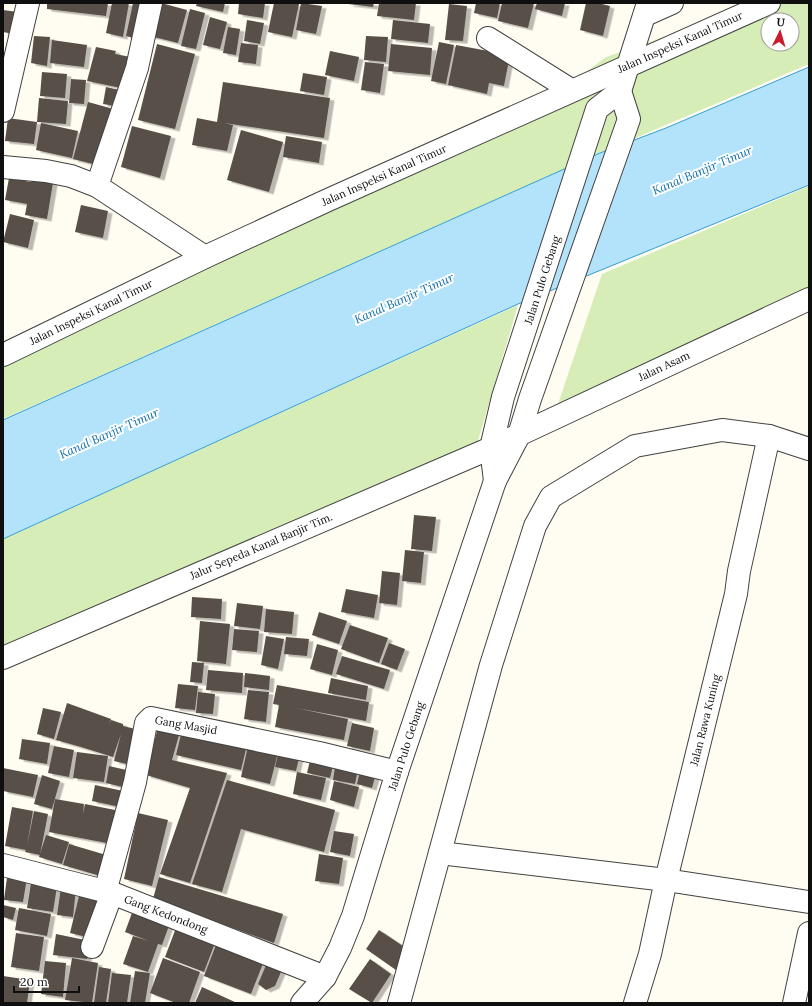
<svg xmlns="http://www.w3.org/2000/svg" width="812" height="1006" viewBox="0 0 812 1006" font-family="Lora,serif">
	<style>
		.green { fill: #d6edb7; fill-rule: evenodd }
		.water { fill: #b2e3fa; stroke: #349ed6 }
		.building { fill: #584f4a; filter: url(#shadow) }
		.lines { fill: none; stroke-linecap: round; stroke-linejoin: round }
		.minor-casing { stroke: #424242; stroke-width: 24 }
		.tertiary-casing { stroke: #424242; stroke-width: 24 }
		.minor { stroke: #fff; stroke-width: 22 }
		.tertiary { stroke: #fff; stroke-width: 22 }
		.labels { text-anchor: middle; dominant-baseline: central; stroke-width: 4; stroke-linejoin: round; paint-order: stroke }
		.street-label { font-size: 11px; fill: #0f0f0f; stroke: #fff }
		.water-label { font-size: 12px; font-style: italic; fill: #0f6eaa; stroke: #fff }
	</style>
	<defs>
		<filter id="shadow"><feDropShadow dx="4.5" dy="2.5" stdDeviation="0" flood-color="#0004"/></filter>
	</defs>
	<rect width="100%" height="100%" fill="#fffcf1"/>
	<g class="green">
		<path d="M762 3H809V64L600 153 3 419V355L557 94 606 57ZM768 20H792V44H768Z"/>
		<polygon points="809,186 809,299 557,407 602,274"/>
		<polygon points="518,305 477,444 3,657 3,539"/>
	</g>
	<polygon class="water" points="809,67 809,185 518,304 3,539 3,420 600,153 666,128"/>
	<g class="building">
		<polygon points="47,3 108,3 106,16 47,9"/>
		<polygon points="112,3 129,3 123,37 106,33"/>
		<polygon points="133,3 149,3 141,40 126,36"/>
		<polygon points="161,3 187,10 178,43 150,36"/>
		<polygon points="197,3 225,3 223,12 196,6"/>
		<polygon points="239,3 265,3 263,18 238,14"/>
		<polygon points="274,3 299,4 292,37 268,32"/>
		<polygon points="301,3 322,6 316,34 296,30"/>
		<polygon points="349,3 374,3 373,7 348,4"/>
		<polygon points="379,3 416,3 414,20 377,16"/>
		<polygon points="476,3 500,3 497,18 474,13"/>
		<polygon points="502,3 534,3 528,28 498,21"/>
		<polygon points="537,3 565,3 562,16 535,9"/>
		<polygon points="586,3 598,3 610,6 603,36 580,30"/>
		<polygon points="449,4 467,6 463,41 445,40"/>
		<polygon points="190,9 205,13 196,49 181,46"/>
		<polygon points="3,10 18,12 14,34 3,32"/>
		<polygon points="210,17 227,22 220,49 203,45"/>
		<polygon points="247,20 264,23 260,44 244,41"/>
		<polygon points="393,20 430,24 428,43 391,39"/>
		<polygon points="228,27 240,29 236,55 223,53"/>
		<polygon points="34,36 50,37 47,66 31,63"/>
		<polygon points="366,36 388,37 386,62 364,60"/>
		<polygon points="52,40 87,45 84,67 50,63"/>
		<polygon points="439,42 454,45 446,84 431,81"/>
		<polygon points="241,43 258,45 256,64 238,62"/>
		<polygon points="157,44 195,54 175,129 138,120"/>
		<polygon points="391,44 432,48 430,75 388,71"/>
		<polygon points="456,45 510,55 504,86 489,83 487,94 448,85"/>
		<polygon points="96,47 116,51 115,54 136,58 126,89 87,81"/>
		<polygon points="330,51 359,57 354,81 325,75"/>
		<polygon points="365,62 384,64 380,93 361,90"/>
		<polygon points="42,72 67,74 65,98 40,96"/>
		<polygon points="303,73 327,77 324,95 300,91"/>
		<polygon points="71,79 86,80 84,104 69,103"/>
		<polygon points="223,82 330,98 324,138 224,123 233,125 227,151 192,145 197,118 217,122"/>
		<polygon points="106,87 124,91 121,107 103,104"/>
		<polygon points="39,98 68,101 66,124 37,122"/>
		<polygon points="88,102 117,110 101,166 73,159"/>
		<polygon points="8,118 37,122 34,144 5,141"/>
		<polygon points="41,123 78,131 72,158 36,150"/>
		<polygon points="132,126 171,136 160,178 121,167"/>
		<polygon points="241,130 283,142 269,192 227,180"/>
		<polygon points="286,136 322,142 319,163 283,157"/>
		<polygon points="33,173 54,177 47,219 25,215 27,204 5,200 9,178 31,182"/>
		<polygon points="81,205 108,211 103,238 75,232"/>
		<polygon points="10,214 34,220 28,248 3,242"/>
		<polygon points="414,515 436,517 432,551 411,549"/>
		<polygon points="405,550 424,552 421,583 402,581"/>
		<polygon points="382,571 400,573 397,605 379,603"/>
		<polygon points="346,589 378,595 374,618 341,612"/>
		<polygon points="192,597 222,599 221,619 191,617"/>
		<polygon points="237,603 263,606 260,629 234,626"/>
		<polygon points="266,609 294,612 292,634 264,632"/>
		<polygon points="319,612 347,621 339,644 312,635"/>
		<polygon points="200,621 230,624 226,664 197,661"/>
		<polygon points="350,625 388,638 379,663 341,649"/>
		<polygon points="234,629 259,631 257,652 232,650"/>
		<polygon points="266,636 284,639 278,669 261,665"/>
		<polygon points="286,637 309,639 307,656 284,654"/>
		<polygon points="389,643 405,649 397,670 381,664"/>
		<polygon points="317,644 338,650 332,675 310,669"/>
		<polygon points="342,656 390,670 384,689 336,674"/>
		<polygon points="192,662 204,663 202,683 190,682"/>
		<polygon points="208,670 243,673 242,693 206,690"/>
		<polygon points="245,673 270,676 269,690 244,687"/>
		<polygon points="331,678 368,686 366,700 328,693"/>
		<polygon points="178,684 198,686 195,710 175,708"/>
		<polygon points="277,685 369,702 366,721 296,708 348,719 344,740 275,727 279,705 273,704"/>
		<polygon points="248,690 269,692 266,722 244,719"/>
		<polygon points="198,692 215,694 213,714 196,713"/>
		<polygon points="67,703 111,719 109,725 111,720 123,724 123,726 144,731 135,766 114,761 121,734 113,757 81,747 84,736 81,747 56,740"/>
		<polygon points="43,708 61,712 54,739 37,734"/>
		<polygon points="159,723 181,728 172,760 227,773 190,883 160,874 190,788 146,775"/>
		<polygon points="352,723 374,728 370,751 347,746"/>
		<polygon points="183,726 248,741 241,770 176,755"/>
		<polygon points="22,739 50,743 47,764 19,759"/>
		<polygon points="54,746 74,750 69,777 48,773"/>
		<polygon points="248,746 278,753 270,784 241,777"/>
		<polygon points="279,750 300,754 296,771 275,767"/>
		<polygon points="77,752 108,756 104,782 73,778"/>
		<polygon points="312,752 335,758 330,778 307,773"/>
		<polygon points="336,761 359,765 355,784 333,780"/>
		<polygon points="109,766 135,772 131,789 106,783"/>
		<polygon points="361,766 377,770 372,788 357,784"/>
		<polygon points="3,768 38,775 33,797 3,791"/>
		<polygon points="297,772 326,778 321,800 293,794"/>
		<polygon points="42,775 60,781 52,809 34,804"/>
		<polygon points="227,780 335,810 324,852 241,829 222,892 192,884"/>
		<polygon points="334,781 359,787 354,807 330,800"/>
		<polygon points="95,785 128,792 125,808 92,801"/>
		<polygon points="55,799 84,804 83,814 85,804 125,812 117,845 49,832"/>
		<polygon points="12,807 33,811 27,846 34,811 48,814 40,855 25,852 26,850 5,846"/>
		<polygon points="138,813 168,820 152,886 124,879"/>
		<polygon points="334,831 354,834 350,856 330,852"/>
		<polygon points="46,835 69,842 62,864 39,857"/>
		<polygon points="69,844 113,857 107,878 63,865"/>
		<polygon points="319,854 343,858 339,884 315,881"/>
		<polygon points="8,870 28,872 23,902 4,900"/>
		<polygon points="32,876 58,880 53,912 27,908"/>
		<polygon points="159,877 283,914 274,943 153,899"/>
		<polygon points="61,887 76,889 73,917 57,915"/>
		<polygon points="81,888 106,894 95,939 70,933"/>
		<polygon points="3,905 16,908 13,920 3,917"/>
		<polygon points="19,908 51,914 47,936 15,930"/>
		<polygon points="133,910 170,923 162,945 158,944 148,972 123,964 133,936 149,941 125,932"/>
		<polygon points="179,920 218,935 204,972 165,957"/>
		<polygon points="379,930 409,950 396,970 366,949"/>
		<polygon points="16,933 44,937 39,971 11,967"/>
		<polygon points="56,934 90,941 87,959 53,955"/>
		<polygon points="219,937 266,956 251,994 204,976"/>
		<polygon points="72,958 98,963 92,1003 65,1000"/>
		<polygon points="163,958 200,972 189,1003 176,1003 150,993"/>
		<polygon points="269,958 284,965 275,986 266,990 258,984"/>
		<polygon points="370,959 391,974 372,1003 349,989"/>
		<polygon points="45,961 66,963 63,997 41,994"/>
		<polygon points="99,967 111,969 106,1003 94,1003"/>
		<polygon points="135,971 150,973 145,1003 130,1003"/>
		<polygon points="112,973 131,975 127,1003 108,1003"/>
		<polygon points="3,976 30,980 27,1003 3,1003"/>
		<polygon points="202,987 237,1003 195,1003"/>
	</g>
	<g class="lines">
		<defs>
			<g id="minor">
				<polyline points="645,15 672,3"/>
				<polyline points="488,38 571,90"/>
				<polyline points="3,111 28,3"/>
				<polyline points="3,167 46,171 71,176 97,186 205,257"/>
				<polyline points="97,186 137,68 151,3"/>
				<polyline points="3,658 491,448"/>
				<polyline points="440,853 666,880 809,902"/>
				<polyline points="3,865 112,893 325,977"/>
				<polyline points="105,892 135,782 146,723 151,718 319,753 397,772"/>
				<polyline points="92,947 112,893"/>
				<polyline points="399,1003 491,665 535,526 551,497 635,446 722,430 769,436 809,449"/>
				<polyline points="635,1003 650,954 666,880 736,594 739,571 769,436"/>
				<polyline points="794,1003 809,933"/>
			</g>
			<g id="tertiary">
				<polyline points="3,355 205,257 328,200 769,3"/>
				<polyline points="510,439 809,299"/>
				<polyline points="495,481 491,448 503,397 597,109 620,91 648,3"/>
				<polyline points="302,1003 325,977 340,948 353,916 397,772 495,481 519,435 530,399 629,119 620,91"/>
			</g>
		</defs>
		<use href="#minor" class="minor-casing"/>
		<use href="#tertiary" class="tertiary-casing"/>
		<use href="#minor" class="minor"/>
		<use href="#tertiary" class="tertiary"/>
	</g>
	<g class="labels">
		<g class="street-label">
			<text transform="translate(680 42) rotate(-24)">Jalan Inspeksi Kanal Timur</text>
			<text transform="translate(384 175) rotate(-24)">Jalan Inspeksi Kanal Timur</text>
			<text transform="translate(542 280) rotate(-72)">Jalan Pulo Gebang</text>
			<text transform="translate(91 312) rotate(-26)">Jalan Inspeksi Kanal Timur</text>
			<text transform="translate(664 366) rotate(-25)">Jalan Asam</text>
			<text transform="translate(261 546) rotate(-23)">Jalur Sepeda Kanal Banjir Tim.</text>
			<text transform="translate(705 720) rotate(-76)">Jalan Rawa Kuning</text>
			<text transform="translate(186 725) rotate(10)">Gang Masjid</text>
			<text transform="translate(406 746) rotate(-72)">Jalan Pulo Gebang</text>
			<text transform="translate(166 914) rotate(21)">Gang Kedondong</text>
		</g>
		<g class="water-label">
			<text transform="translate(702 170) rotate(-23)">Kanal Banjir Timur</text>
			<text transform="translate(404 298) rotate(-24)">Kanal Banjir Timur</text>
			<text transform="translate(109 433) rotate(-24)">Kanal Banjir Timur</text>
		</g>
	</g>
	<rect width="812" height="1006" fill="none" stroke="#0f0f0f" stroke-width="8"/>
	<g transform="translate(780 32) rotate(5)"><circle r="19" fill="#ffffff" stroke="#9f9f9f"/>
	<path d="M0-3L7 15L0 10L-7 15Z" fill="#c91d2e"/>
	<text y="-6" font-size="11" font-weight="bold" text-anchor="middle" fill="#0f0f0f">U</text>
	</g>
	<path d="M14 986v6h65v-6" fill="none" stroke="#0f0f0f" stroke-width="2"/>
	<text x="20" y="986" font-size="12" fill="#0f0f0f" stroke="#ffffff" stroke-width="3" paint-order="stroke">20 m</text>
</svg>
